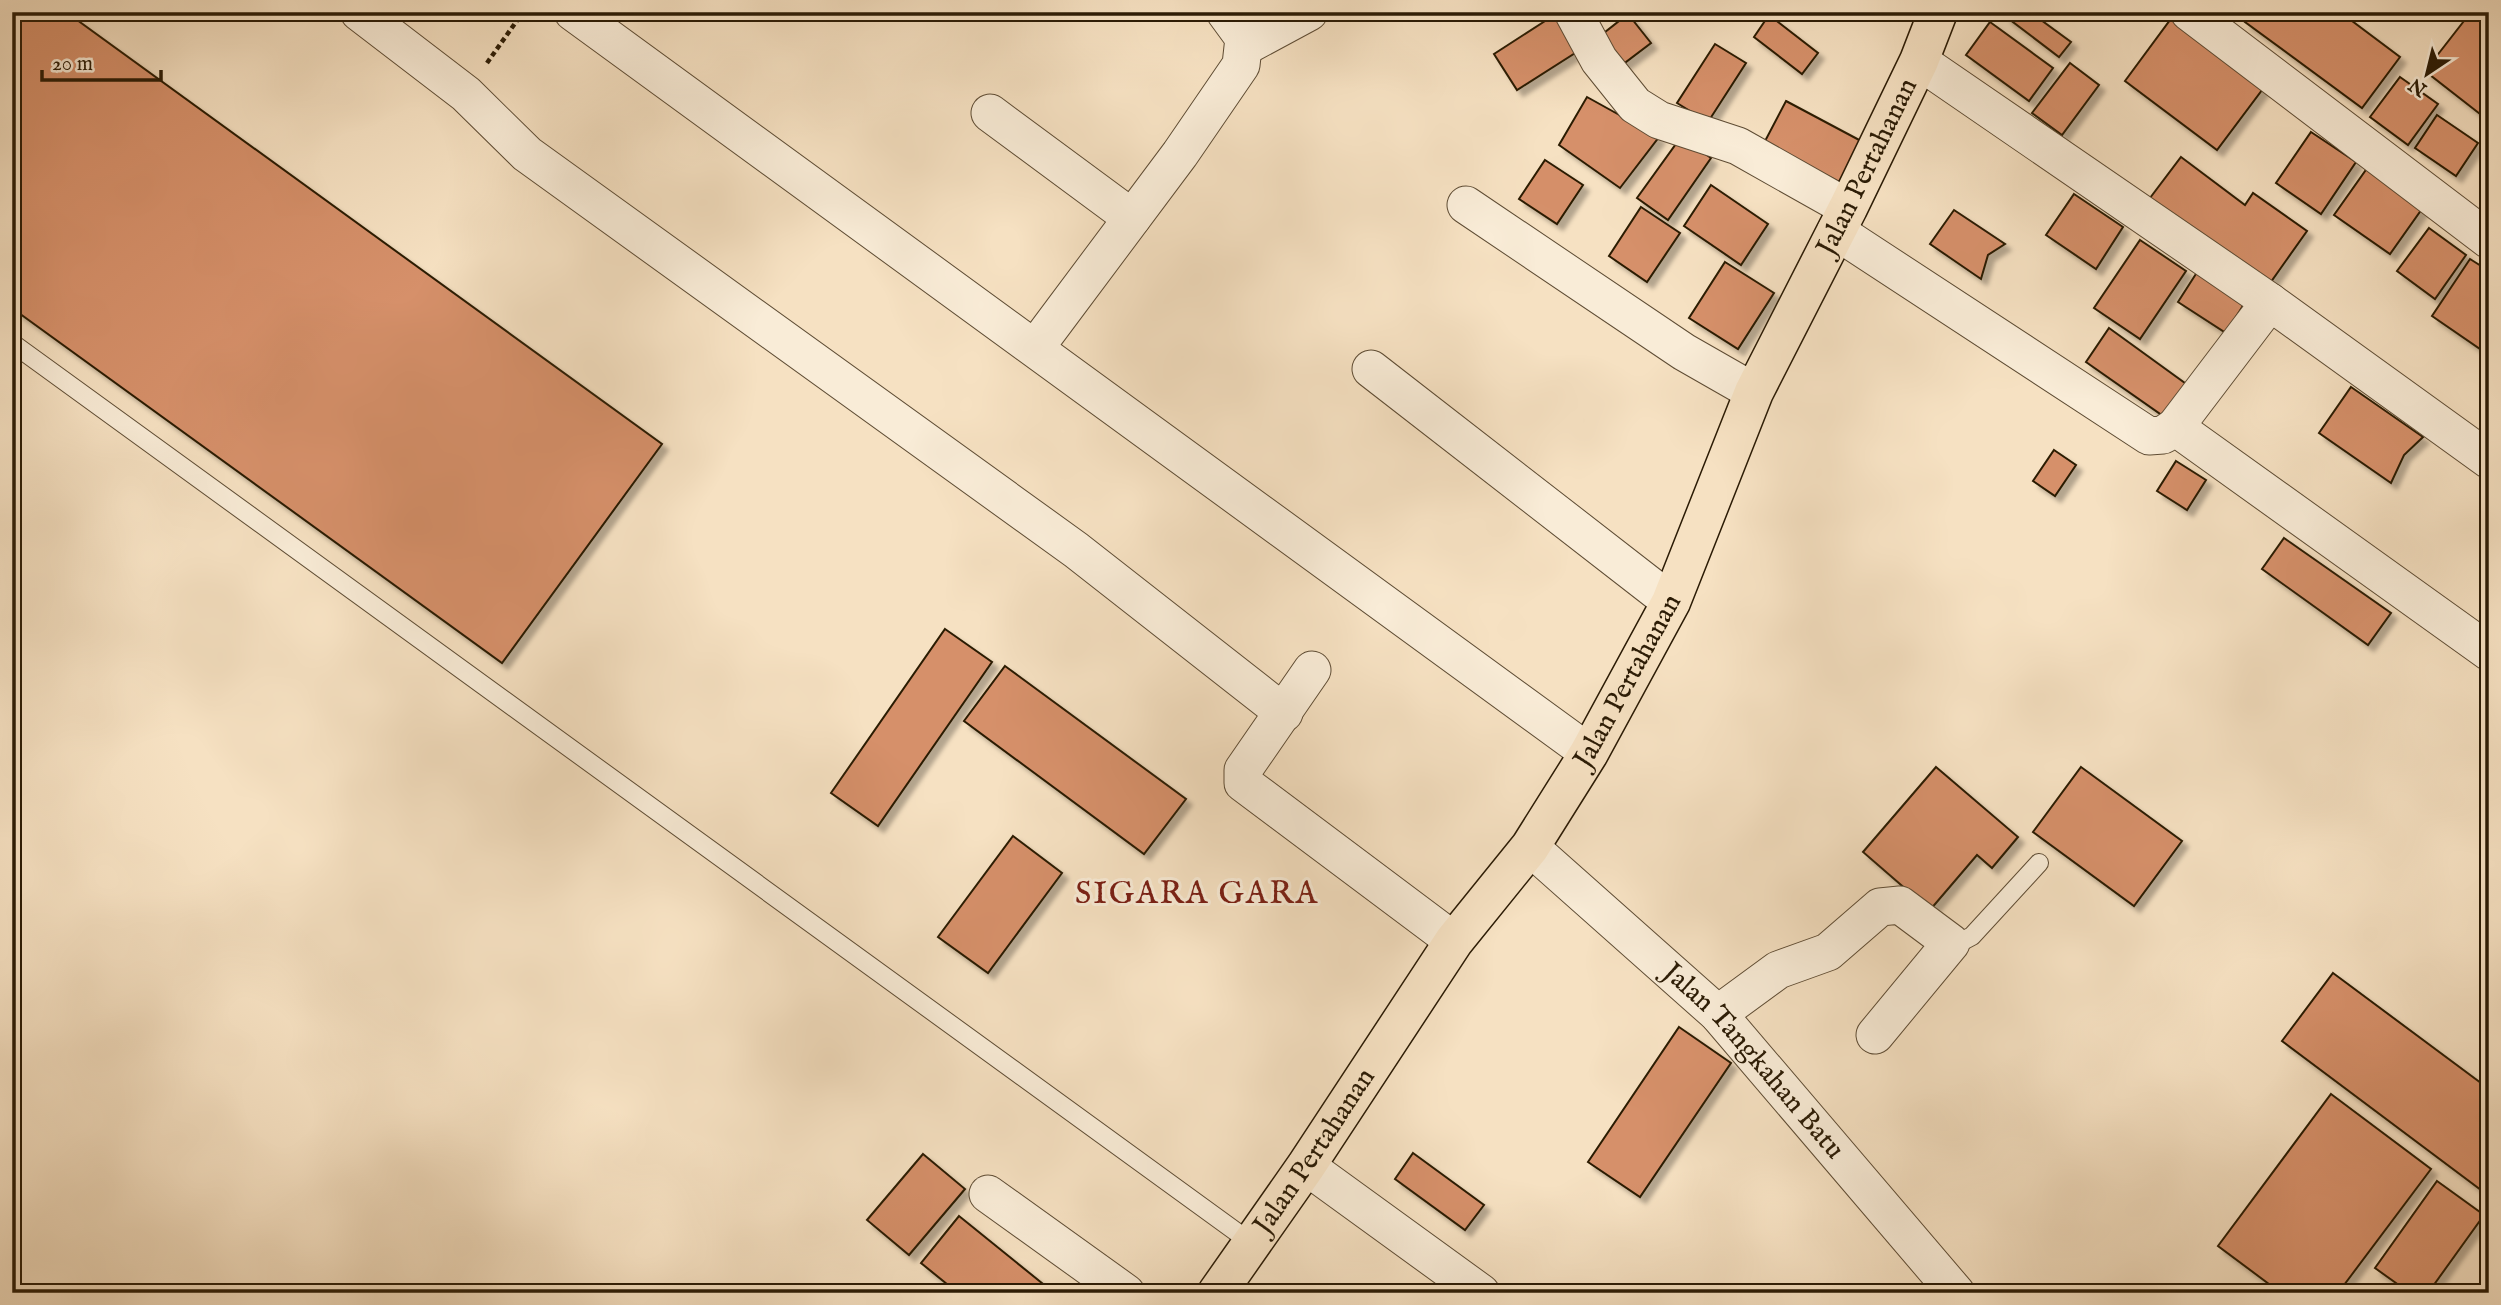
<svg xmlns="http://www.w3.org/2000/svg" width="2501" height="1305" viewBox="0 0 2501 1305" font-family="'IM FELL English',serif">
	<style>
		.building { fill: #d6906a; stroke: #2b1b05; stroke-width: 2; filter: url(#shadow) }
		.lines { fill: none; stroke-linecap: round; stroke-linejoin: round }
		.service-casing { stroke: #5e4c34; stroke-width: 20 }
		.minor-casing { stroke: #5e4c34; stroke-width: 39 }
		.primary-casing { stroke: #2b1b05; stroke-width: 41 }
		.path { stroke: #2b1b05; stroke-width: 4.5; stroke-dasharray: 5 3.5; stroke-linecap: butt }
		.service { stroke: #f9ecd7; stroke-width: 18 }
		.minor { stroke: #f9ecd7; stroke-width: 37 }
		.primary { stroke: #f6e1c2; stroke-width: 38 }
		.labels { text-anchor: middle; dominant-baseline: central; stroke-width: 6; stroke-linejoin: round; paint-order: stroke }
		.street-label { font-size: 28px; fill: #2b1b05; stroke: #f9ecd7 }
		.quarter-label { font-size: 32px; letter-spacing: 2px; fill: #7a1f14; stroke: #f9ecd7 }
	</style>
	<defs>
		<filter id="shadow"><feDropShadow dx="6" dy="6" stdDeviation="2" flood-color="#0004"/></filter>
	</defs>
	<rect width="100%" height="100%" fill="#f6e1c2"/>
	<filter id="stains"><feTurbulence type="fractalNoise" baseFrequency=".00286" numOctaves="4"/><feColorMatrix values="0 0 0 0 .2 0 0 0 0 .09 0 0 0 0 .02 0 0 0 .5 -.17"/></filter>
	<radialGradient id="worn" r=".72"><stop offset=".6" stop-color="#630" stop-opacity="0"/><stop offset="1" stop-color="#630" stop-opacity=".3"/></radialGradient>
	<g class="building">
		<polygon points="12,12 66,12 662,444 502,663 12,308"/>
		<polygon points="1559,12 1583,48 1517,90 1494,54"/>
		<polygon points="2008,12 2030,12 2071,42 2059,57 2005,16"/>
		<polygon points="2176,12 2271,78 2217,150 2125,81"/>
		<polygon points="2253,12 2340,12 2400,57 2362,108 2245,22"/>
		<polygon points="2471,12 2489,12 2489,121 2425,71"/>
		<polygon points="1628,14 1651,43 1618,68 1595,40"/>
		<polygon points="1769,15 1818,53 1802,74 1754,37"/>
		<polygon points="1990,22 2053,68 2029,101 1966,55"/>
		<polygon points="1715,44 1746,63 1708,122 1677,103"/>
		<polygon points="2070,63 2099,85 2062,135 2032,113"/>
		<polygon points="2400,77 2438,104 2408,145 2370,117"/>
		<polygon points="1587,97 1659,137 1620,188 1559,145"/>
		<polygon points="1786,101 1863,142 1841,183 1764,143"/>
		<polygon points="2437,115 2478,143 2456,176 2415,148"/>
		<polygon points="2311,132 2356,162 2321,214 2276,183"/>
		<polygon points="1681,137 1711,158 1668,220 1637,198"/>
		<polygon points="2181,157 2245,205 2253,193 2307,231 2268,286 2150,198"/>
		<polygon points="1545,160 1583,185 1557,224 1519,199"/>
		<polygon points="2368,167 2424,206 2390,254 2334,215"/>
		<polygon points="1711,185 1768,224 1741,265 1684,226"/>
		<polygon points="2074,194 2123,227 2096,269 2046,235"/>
		<polygon points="1641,207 1680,233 1647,282 1609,256"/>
		<polygon points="1954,210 2005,244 1988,255 1981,279 1930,244"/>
		<polygon points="2429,228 2466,255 2435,299 2397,271"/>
		<polygon points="2140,240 2186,271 2140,339 2094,308"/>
		<polygon points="2470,259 2489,271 2489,342 2483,351 2432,316"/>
		<polygon points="1725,262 1774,293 1738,349 1689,318"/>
		<polygon points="2201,266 2249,296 2226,333 2178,302"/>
		<polygon points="2109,328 2189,386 2166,418 2086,362"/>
		<polygon points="2351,387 2423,437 2404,455 2391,483 2319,433"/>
		<polygon points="2054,450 2076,465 2055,496 2033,481"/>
		<polygon points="2176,461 2206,480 2187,510 2157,491"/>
		<polygon points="2284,538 2391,613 2368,645 2262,569"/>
		<polygon points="945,629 992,662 878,826 831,793"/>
		<polygon points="1005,666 1186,799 1144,854 964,721"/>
		<polygon points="1936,767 2018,837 1992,868 1977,855 1930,910 1863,852"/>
		<polygon points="2081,767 2182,841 2134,906 2033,832"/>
		<polygon points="1013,836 1062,873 988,973 938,937"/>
		<polygon points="2333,973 2489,1089 2489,1196 2282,1041"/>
		<polygon points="1679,1027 1731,1063 1640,1197 1588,1162"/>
		<polygon points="2331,1094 2431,1169 2338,1293 2281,1293 2218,1246"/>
		<polygon points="1413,1153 1484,1205 1465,1230 1395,1179"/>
		<polygon points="923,1154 965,1189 909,1255 867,1220"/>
		<polygon points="2437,1181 2484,1215 2428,1293 2410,1293 2375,1268"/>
		<polygon points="959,1216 1048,1288 1045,1293 958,1293 921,1263"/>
	</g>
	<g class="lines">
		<defs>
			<g id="service">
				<polyline points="12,343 1253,1244"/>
				<polyline points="1951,943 1957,944 1972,936 2039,863"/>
			</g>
			<g id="minor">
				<polyline points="359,12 466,94 527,154 1076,550 1284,713"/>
				<polyline points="573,12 1589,753"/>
				<polyline points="1573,12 1599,60 1635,105 1659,120 1738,146 1848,208"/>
				<polyline points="2189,12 2489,240"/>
				<polyline points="1244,47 1309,12"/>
				<polyline points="1919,61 2270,302 2489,460"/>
				<polyline points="990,113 1132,218"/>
				<polyline points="1466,205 1684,352 1754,392"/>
				<polyline points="1836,231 2149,436 2163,435 2175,427 2489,652"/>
				<polyline points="1035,348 1180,154 1241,65 1244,38 1225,12"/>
				<polyline points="1371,369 1671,602"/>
				<polyline points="2175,427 2270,302"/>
				<polyline points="1312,670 1243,770 1243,783 1454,941"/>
				<path id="s1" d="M1530 847 1718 1014 1956 1293"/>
				<polyline points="1718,1014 1778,970 1828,952 1880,907 1900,905 1951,943 1875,1035"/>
				<polyline points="1306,1166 1481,1293"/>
				<polyline points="988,1194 1126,1293"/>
			</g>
			<g id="primary">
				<path id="s2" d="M1217 1293 1306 1166 1454 941 1530 847 1589 753 1671 602 1754 392 1848 208 1919 61 1938 12"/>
			</g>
		</defs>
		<use href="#service" class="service-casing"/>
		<use href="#minor" class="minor-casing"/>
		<use href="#primary" class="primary-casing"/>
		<polyline class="path" points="487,63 523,12"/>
		<use href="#service" class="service"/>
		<use href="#minor" class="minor"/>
		<use href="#primary" class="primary"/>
	</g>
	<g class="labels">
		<g class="street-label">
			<text stroke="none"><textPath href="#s2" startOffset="1306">Jalan Pertahanan</textPath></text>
			<text stroke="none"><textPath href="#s2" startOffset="738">Jalan Pertahanan</textPath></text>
			<text stroke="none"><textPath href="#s1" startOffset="310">Jalan Tangkahan Batu</textPath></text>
			<text stroke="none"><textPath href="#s2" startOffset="172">Jalan Pertahanan</textPath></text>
		</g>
		<g class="quarter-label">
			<text x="1197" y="894">SIGARA GARA</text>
		</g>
	</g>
	<rect width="2501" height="1305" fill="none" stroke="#f6e1c2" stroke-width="42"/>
	<rect x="14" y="14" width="2473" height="1277" fill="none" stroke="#2b1b05" stroke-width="3.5"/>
	<rect x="21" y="21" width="2459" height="1263" fill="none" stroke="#2b1b05" stroke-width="2"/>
	<g transform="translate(2427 74) rotate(215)" stroke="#f9ecd7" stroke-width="5" paint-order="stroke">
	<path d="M0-5L12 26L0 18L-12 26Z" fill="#2b1b05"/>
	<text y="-10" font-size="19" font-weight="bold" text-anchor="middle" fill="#2b1b05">N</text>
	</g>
	<path d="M42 70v10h119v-10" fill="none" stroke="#2b1b05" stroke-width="3.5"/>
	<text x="52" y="70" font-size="21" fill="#2b1b05" stroke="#f9ecd7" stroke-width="5" paint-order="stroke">20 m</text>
	<rect width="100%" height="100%" filter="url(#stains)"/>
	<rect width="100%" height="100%" fill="url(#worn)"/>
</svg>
